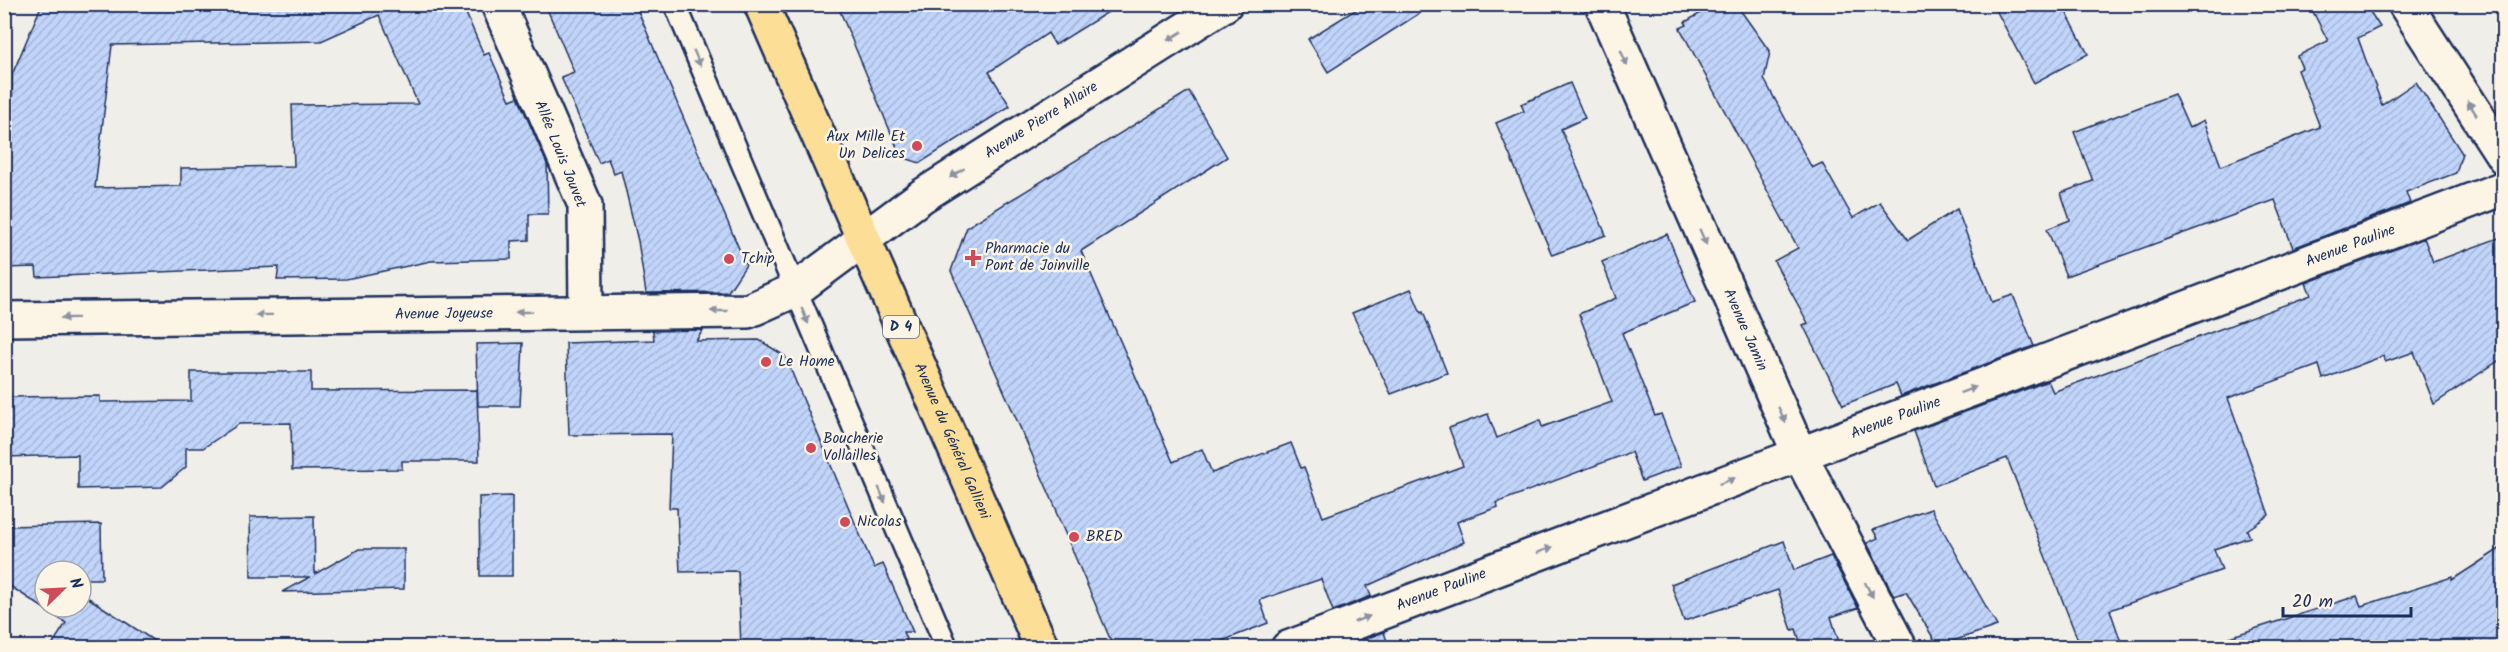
<svg xmlns="http://www.w3.org/2000/svg" width="2508" height="652" viewBox="0 0 2508 652" font-family="Kalam,sans-serif">
	<style>
		.building { fill: url(#building-hatch); stroke: #1b2f5e; stroke-width: 1.5; fill-rule: evenodd }
		.lines { fill: none; stroke-linecap: round; stroke-linejoin: round }
		.service-casing { stroke: #1b2f5e; stroke-width: 26 }
		.pedestrian-casing { stroke: #1b2f5e; stroke-width: 38 }
		.minor-casing { stroke: #1b2f5e; stroke-width: 38 }
		.primary-casing { stroke: #1b2f5e; stroke-width: 38 }
		.service { stroke: #fcf5e5; stroke-width: 21 }
		.pedestrian { stroke: #fcf5e5; stroke-width: 33 }
		.minor { stroke: #fcf5e5; stroke-width: 33 }
		.primary { stroke: #fcde96; stroke-width: 33 }
		.oneway { fill: #8c92a2 }
		.poi-dot { fill: #d1495b; stroke: #fcf5e5; stroke-width: 2 }
		.labels { text-anchor: middle; dominant-baseline: central; stroke-width: 5; stroke-linejoin: round; paint-order: stroke }
		.shield { fill: #fcf5e5; stroke: #5e6a86; stroke-width: 1.5 }
		.shield-label { font-size: 14px; font-weight: bold; fill: #1b2f5e }
		.street-label { font-size: 15px; fill: #1b2f5e; stroke: #fcf5e5 }
		.poi-label { font-size: 15px; fill: #1b2f5e; stroke: #fcf5e5; text-anchor: start }
	</style>
	<defs>
		<pattern id="building-hatch" width="6" height="6" patternUnits="userSpaceOnUse" patternTransform="scale(1.5)"><rect width="6" height="6" fill="#c1d4f9"/><path d="M-1 1l2-2M0 6l6-6M5 7l2-2" fill="none" stroke="#a5b6d8"/></pattern>
	</defs>
	<rect width="100%" height="100%" fill="#f0eee9"/>
	<filter id="ink" filterUnits="userSpaceOnUse"><feTurbulence type="fractalNoise" baseFrequency=".0167" numOctaves="2"/><feDisplacementMap in="SourceGraphic" scale="12" xChannelSelector="R" yChannelSelector="G"/><feConvolveMatrix kernelMatrix="1 2 1 2 8 2 1 2 1" color-interpolation-filters="sRGB"/></filter>
	<g filter="url(#ink)">
		<g class="building">
			<path d="M42 4H462L484 55 489 53 510 100 518 97 547 164 548 214H529V240L511 241V259L431 261 346 279 277 280 279 267 37 277 36 267 4 268V142H8V117H12V75ZM379 15 418 104 292 105 294 166 181 168V186L95 188 112 45 321 41Z"/>
			<polygon points="545,4 635,4 746,265 728,292 646,293 638,241 621,171 614,174 608,159 599,163 561,77 574,72"/>
			<polygon points="837,4 1121,4 1055,45 1048,33 989,72 1010,106 920,163 901,157"/>
			<polygon points="1365,4 1434,4 1328,72 1308,39"/>
			<polygon points="1717,4 1736,4 1770,52 1764,79 1812,168 1822,163 1853,218 1880,202 1908,240 1957,209 1992,302 2013,295 2034,346 1901,396 1896,384 1843,405 1803,325 1808,323 1774,261 1798,248 1680,28 1687,25 1685,22"/>
			<polygon points="1993,4 2062,4 2088,54 2034,83"/>
			<polygon points="2309,4 2365,4 2380,27 2358,38 2382,105 2416,82 2462,153 2456,173 2406,192 2410,203 2293,248 2275,200 2066,276 2047,229 2070,220 2061,193 2093,181 2074,132 2174,94 2189,128 2204,120 2221,166 2320,127 2298,70 2302,68 2297,56 2328,41"/>
			<polygon points="1570,83 1585,118 1561,129 1606,235 1552,255 1496,123 1524,111 1521,104"/>
			<polygon points="1189,91 1227,157 1081,251 1173,462 1202,449 1212,473 1291,443 1301,468 1304,467 1323,517 1463,466 1449,428 1488,414 1497,438 1540,420 1542,427 1612,402 1579,314 1616,298 1602,262 1667,234 1695,302 1622,333 1655,416 1661,414 1681,466 1642,481 1631,452 1496,503 1498,507 1457,522 1464,542 1367,586 1371,596 1333,611 1321,579 1260,600 1268,623 1204,648 1114,648 1056,512 1057,511 951,271 967,227"/>
			<polygon points="2504,236 2504,357 2434,404 2414,352 2385,362 2383,356 2323,379 2319,365 2228,398 2269,515 2247,530 2250,537 2214,549 2222,570 2110,610 2123,648 2081,648 2007,458 1934,486 1914,431 2048,381 2053,392 2199,337 2311,295 2306,283 2424,238 2433,262"/>
			<polygon points="1411,289 1421,313 1423,312 1447,373 1391,394 1352,313"/>
			<polygon points="703,330 696,341 759,340 785,356 874,568 883,564 913,632 903,632 910,648 741,648 738,571 680,572 677,508 669,508 672,434 569,435 566,343 654,340 653,331"/>
			<polygon points="523,343 520,406 478,406 476,344"/>
			<polygon points="191,372 311,372 311,391 477,390 479,461 402,461 402,469 292,470 291,423 239,424 203,448 186,448 186,467 162,487 78,489 78,455 4,457 4,397 100,396 100,402 191,401"/>
			<polygon points="512,496 512,576 480,576 479,497"/>
			<polygon points="1931,509 1997,626 1938,646 1906,592 1894,596 1867,543 1878,538 1873,530"/>
			<polygon points="314,516 315,574 359,549 404,549 404,589 282,592 310,577 251,577 250,517"/>
			<polygon points="101,524 102,579 81,579 81,571 45,571 45,607 81,607 81,593 165,648 50,648 66,623 4,582 4,526"/>
			<polygon points="1784,541 1794,570 1831,556 1858,608 1831,617 1841,648 1802,648 1796,629 1792,630 1778,590 1684,621 1671,584"/>
			<polygon points="2504,546 2504,648 2221,648 2220,640 2357,596 2361,606 2452,577 2452,580"/>
			<polygon points="1384,632 1389,648 1347,648 1346,646"/>
		</g>
		<g class="lines">
			<defs>
				<polyline id="service" points="675,4 947,648"/>
				<polyline id="pedestrian" points="498,4 585,205 586,311"/>
				<g id="minor">
					<path id="s1" d="M1602 4 1800 455 1900 648"/>
					<polyline points="2405,4 2504,157"/>
					<path id="s2" d="M4 319 748 311 795 290 922 196 1225 4"/>
					<path id="s3" d="M1288 648 2504 188"/>
				</g>
				<g id="primary">
					<path id="s4" d="M761 4 1042 648"/>
				</g>
			</defs>
			<use href="#service" class="service-casing"/>
			<use href="#pedestrian" class="pedestrian-casing"/>
			<use href="#minor" class="minor-casing"/>
			<use href="#primary" class="primary-casing"/>
			<use href="#service" class="service"/>
			<use href="#pedestrian" class="pedestrian"/>
			<use href="#minor" class="minor"/>
			<use href="#primary" class="primary"/>
		</g>
		<defs><path id="oneway-solid" d="M-6-.8H1V-3.2L6.5 0L1 3.2V.8H-6Z" transform="scale(1.5)"/></defs>
		<g class="oneway">
			<use href="#oneway-solid" transform="translate(1175 36) rotate(148)"/>
			<use href="#oneway-solid" transform="translate(697 58) rotate(67)"/>
			<use href="#oneway-solid" transform="translate(1624 58) rotate(67)"/>
			<use href="#oneway-solid" transform="translate(2472 108) rotate(-123)"/>
			<use href="#oneway-solid" transform="translate(957 173) rotate(148)"/>
			<use href="#oneway-solid" transform="translate(1703 237) rotate(66)"/>
			<use href="#oneway-solid" transform="translate(719 311) rotate(-180)"/>
			<use href="#oneway-solid" transform="translate(524 312) rotate(179)"/>
			<use href="#oneway-solid" transform="translate(264 315) rotate(179)"/>
			<use href="#oneway-solid" transform="translate(805 316) rotate(67)"/>
			<use href="#oneway-solid" transform="translate(69 318) rotate(179)"/>
			<use href="#oneway-solid" transform="translate(1968 390) rotate(-21)"/>
			<use href="#oneway-solid" transform="translate(1782 415) rotate(66)"/>
			<use href="#oneway-solid" transform="translate(1727 481) rotate(-21)"/>
			<use href="#oneway-solid" transform="translate(882 495) rotate(67)"/>
			<use href="#oneway-solid" transform="translate(1545 550) rotate(-21)"/>
			<use href="#oneway-solid" transform="translate(1869 590) rotate(62)"/>
			<use href="#oneway-solid" transform="translate(1362 619) rotate(-21)"/>
		</g>
	</g>
	<g class="poi-dot">
		<circle cx="917" cy="146" r="6"/>
		<path d="M970 249h6v6h6v6h-6v6h-6v-6h-6v-6h6z"/>
		<circle cx="729" cy="259" r="6"/>
		<circle cx="766" cy="362" r="6"/>
		<circle cx="811" cy="448" r="6"/>
		<circle cx="845" cy="522" r="6"/>
		<circle cx="1074" cy="537" r="6"/>
	</g>
	<g class="labels">
		<rect class="shield" x="883" y="316" width="36" height="22" rx="4.5"/>
		<g class="shield-label">
			<text x="901" y="327">D 4</text>
		</g>
		<g class="street-label">
			<text stroke="none"><textPath href="#s2" startOffset="1095">Avenue Pierre Allaire</textPath></text>
			<text transform="translate(560 154) rotate(68)">Allée Louis Jouvet</text>
			<text stroke="none"><textPath href="#s3" startOffset="1136">Avenue Pauline</textPath></text>
			<text stroke="none"><textPath href="#s2" startOffset="440">Avenue Joyeuse</textPath></text>
			<text stroke="none"><textPath href="#s1" startOffset="356">Avenue Jamin</textPath></text>
			<text stroke="none"><textPath href="#s3" startOffset="650">Avenue Pauline</textPath></text>
			<text stroke="none"><textPath href="#s4" startOffset="477">Avenue du Général Gallieni</textPath></text>
			<text stroke="none"><textPath href="#s3" startOffset="164">Avenue Pauline</textPath></text>
		</g>
		<g class="poi-label">
			<text x="905" y="137" text-anchor="end">Aux Mille Et<tspan x="905" dy="17">Un Delices</tspan></text>
			<text x="985" y="249">Pharmacie du<tspan x="985" dy="17">Pont de Joinville</tspan></text>
			<text x="741" y="259">Tchip</text>
			<text x="778" y="362">Le Home</text>
			<text x="823" y="439">Boucherie<tspan x="823" dy="17">Vollailles</tspan></text>
			<text x="857" y="522">Nicolas</text>
			<text x="1086" y="537">BRED</text>
		</g>
	</g>
	<rect width="2508" height="652" fill="none" stroke="#fcf5e5" stroke-width="24"/>
	<rect x="12" y="12" width="2484" height="628" fill="none" stroke="#1b2f5e" stroke-width="2" filter="url(#ink)"/>
	<g transform="translate(63 589) rotate(66)"><circle r="28" fill="#fcf5e5" stroke="#a2a6af" stroke-width="1.5"/>
	<path d="M0-4.5L10 22L0 15L-10 22Z" fill="#d1495b"/>
	<text y="-9" font-size="16" font-weight="bold" text-anchor="middle" fill="#1b2f5e">N</text>
	</g>
	<path d="M2283 607v9h128v-9" fill="none" stroke="#1b2f5e" stroke-width="3"/>
	<text x="2292" y="607" font-size="18" fill="#1b2f5e" stroke="#fcf5e5" stroke-width="4.5" paint-order="stroke">20 m</text>
</svg>
